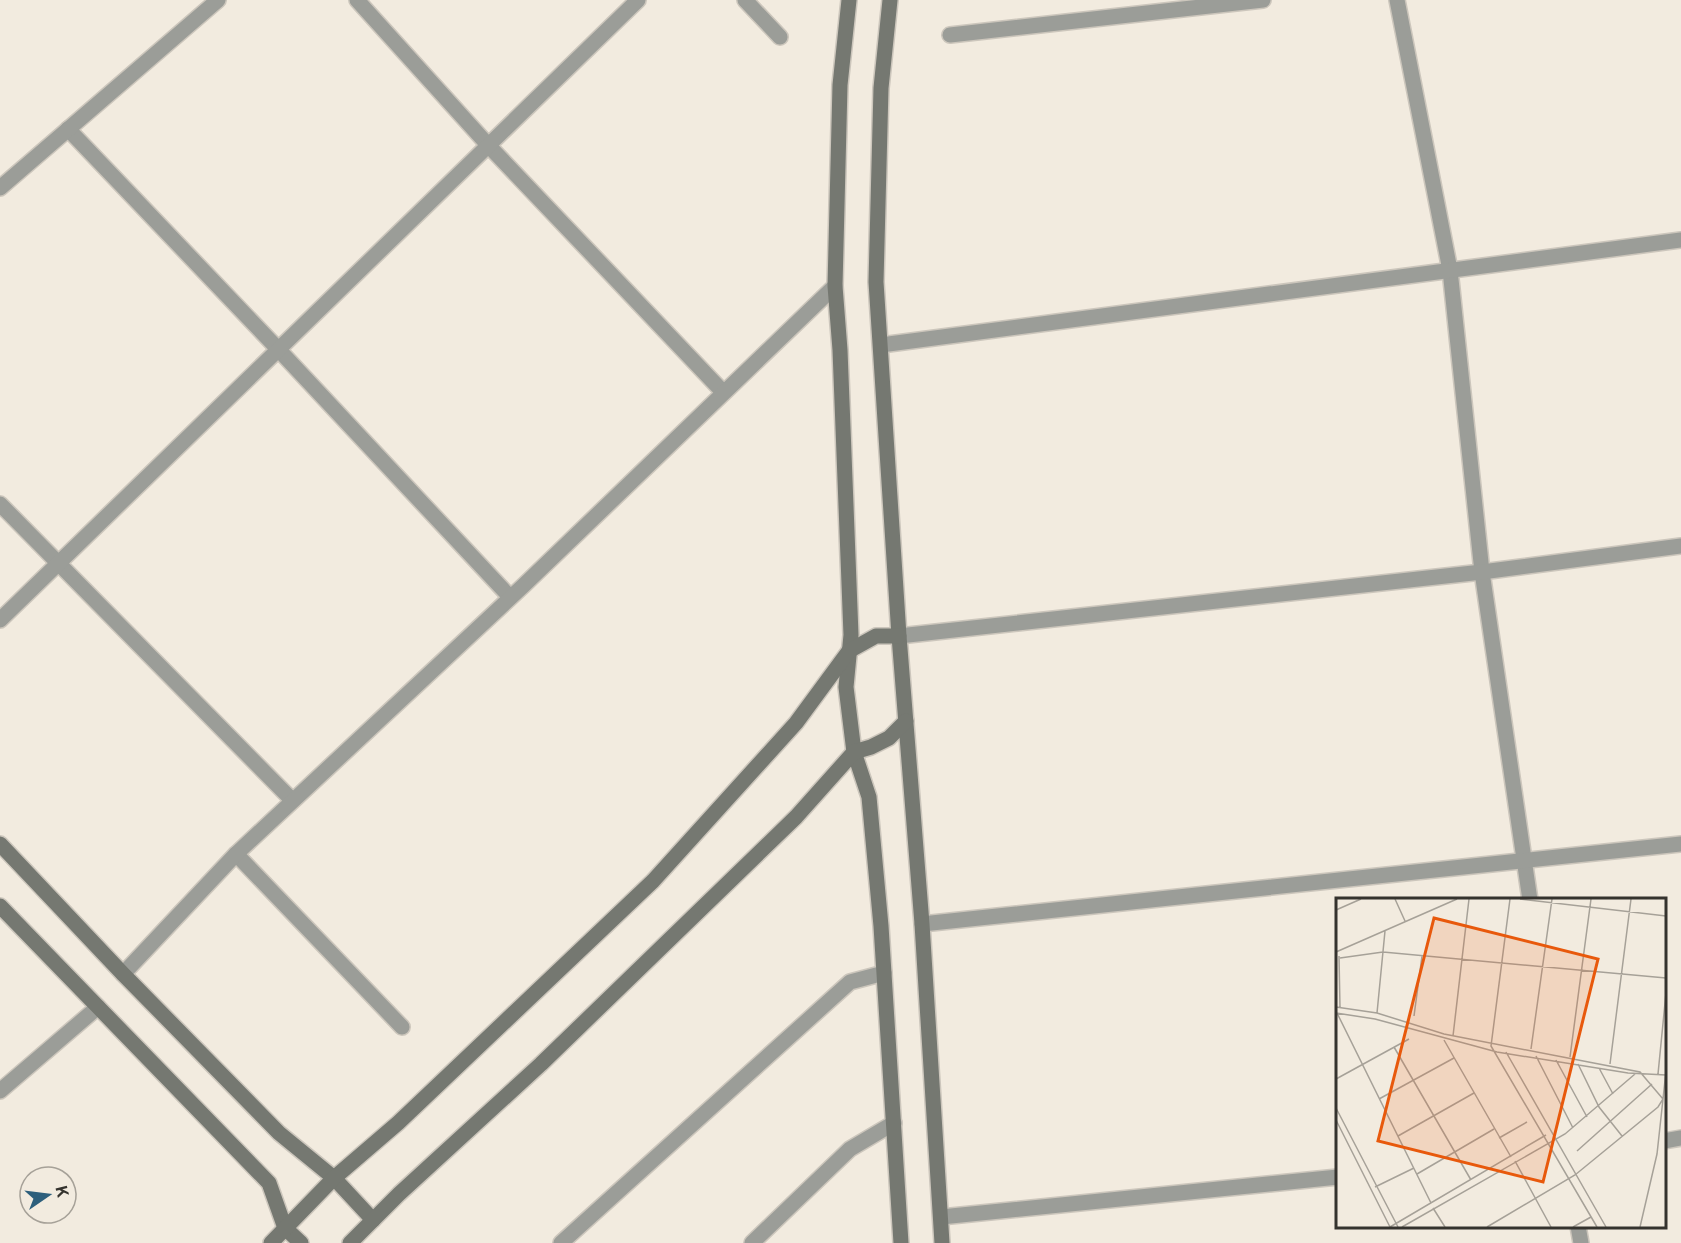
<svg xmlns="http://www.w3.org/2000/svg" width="1681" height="1243" viewBox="0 0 1681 1243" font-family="'Public Sans',sans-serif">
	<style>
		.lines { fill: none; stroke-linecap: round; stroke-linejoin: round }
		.street-casing { stroke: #ccc6bc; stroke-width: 18 }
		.secondary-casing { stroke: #ccc6bc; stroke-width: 18 }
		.street { stroke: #9b9d98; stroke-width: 15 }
		.secondary { stroke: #757871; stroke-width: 15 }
		.inset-road { fill: none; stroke: #a6a198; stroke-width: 1.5 }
		.view { fill: #e8590c; fill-opacity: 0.15; stroke: #e8590c; stroke-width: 3 }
		.inset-edge { fill: none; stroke: #35332e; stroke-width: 3 }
	</style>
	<rect width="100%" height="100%" fill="#f2ebdf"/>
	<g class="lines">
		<defs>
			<g id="street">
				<polyline points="357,0 488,145 723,392"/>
				<polyline points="745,0 780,37"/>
				<polyline points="1397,0 1450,270 1482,572 1530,900"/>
				<polyline points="950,35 1263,0"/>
				<polyline points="68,129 278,349 510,597"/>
				<polyline points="0,188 218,0"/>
				<polyline points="881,345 1681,240"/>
				<polyline points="0,504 292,800"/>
				<polyline points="0,620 638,0"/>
				<polyline points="899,636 1482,572 1681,546"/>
				<polyline points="236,854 402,1027"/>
				<polyline points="922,924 1681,844"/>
				<polyline points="123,974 236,854 523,586 835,286"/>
				<polyline points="0,1091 98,1007"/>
				<polyline points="1664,1141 1681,1138"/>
				<polyline points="941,1217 1338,1177"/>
				<polyline points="1578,1226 1581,1243"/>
				<polyline points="561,1243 850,982 884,973"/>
				<polyline points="752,1243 850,1149 894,1123"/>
			</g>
			<g id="secondary">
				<polyline points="849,0 840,85 835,286 840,350 851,635 846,687 854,752 869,797 881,926 901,1243"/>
				<polyline points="890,0 881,88 876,282 899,636 922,924 942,1243"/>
				<polyline points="0,844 123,974 279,1133 334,1178 373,1220"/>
				<polyline points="0,906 269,1183 285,1228 301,1243"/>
				<polyline points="271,1243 334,1178 398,1123 653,881 796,723 849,651 876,636 899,636"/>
				<polyline points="350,1243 399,1194 541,1064 796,817 854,752 871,747 889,738 906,721"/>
			</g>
		</defs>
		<use href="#street" class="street-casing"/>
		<use href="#secondary" class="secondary-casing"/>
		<use href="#street" class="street"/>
		<use href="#secondary" class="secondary"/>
	</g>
	<g transform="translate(1336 898)">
		<rect width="330" height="330" fill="#f2ebdf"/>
		<path class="inset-road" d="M59 1 69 23M174 1 155 148 261 329M184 1 330 18M0 12 25 1M0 54 121 1M3 58 4 110M4 60 47 54 330 80M0 109 41 115 108 136 304 174 327 201 321 256 304 329M0 115 39 121 161 154 292 175 330 177M1 115 95 305M41 115 49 33M78 118 86 58M117 138 133 1M108 142 175 259M58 149 135 282M195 151 216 1M170 154 270 329M200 158 237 230M234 159 255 1M220 162 251 219M242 166 263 209 286 238M274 166 295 1M263 170 277 196M322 176 330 95M0 181 73 141M43 201 118 160M0 210 62 329M0 222 54 329M62 238 138 195M163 240 191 224M241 253 316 186M179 263 215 329M81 276 158 231M39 289 78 270M97 310 109 329M54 329 210 237M66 329 229 236 299 176M151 329 239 277 322 209 327 201 330 173M237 329 255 319"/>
		<path class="view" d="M98 20 262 61 207 284 42 243Z"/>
		<rect width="330" height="330" class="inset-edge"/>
	</g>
	<g transform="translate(48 1195) rotate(76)"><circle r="28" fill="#f2ebdf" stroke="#a6a198" stroke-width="1.5"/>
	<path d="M0-4.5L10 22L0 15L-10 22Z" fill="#2d5f7c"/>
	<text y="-9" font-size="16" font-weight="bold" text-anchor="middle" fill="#35332e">K</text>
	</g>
</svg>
